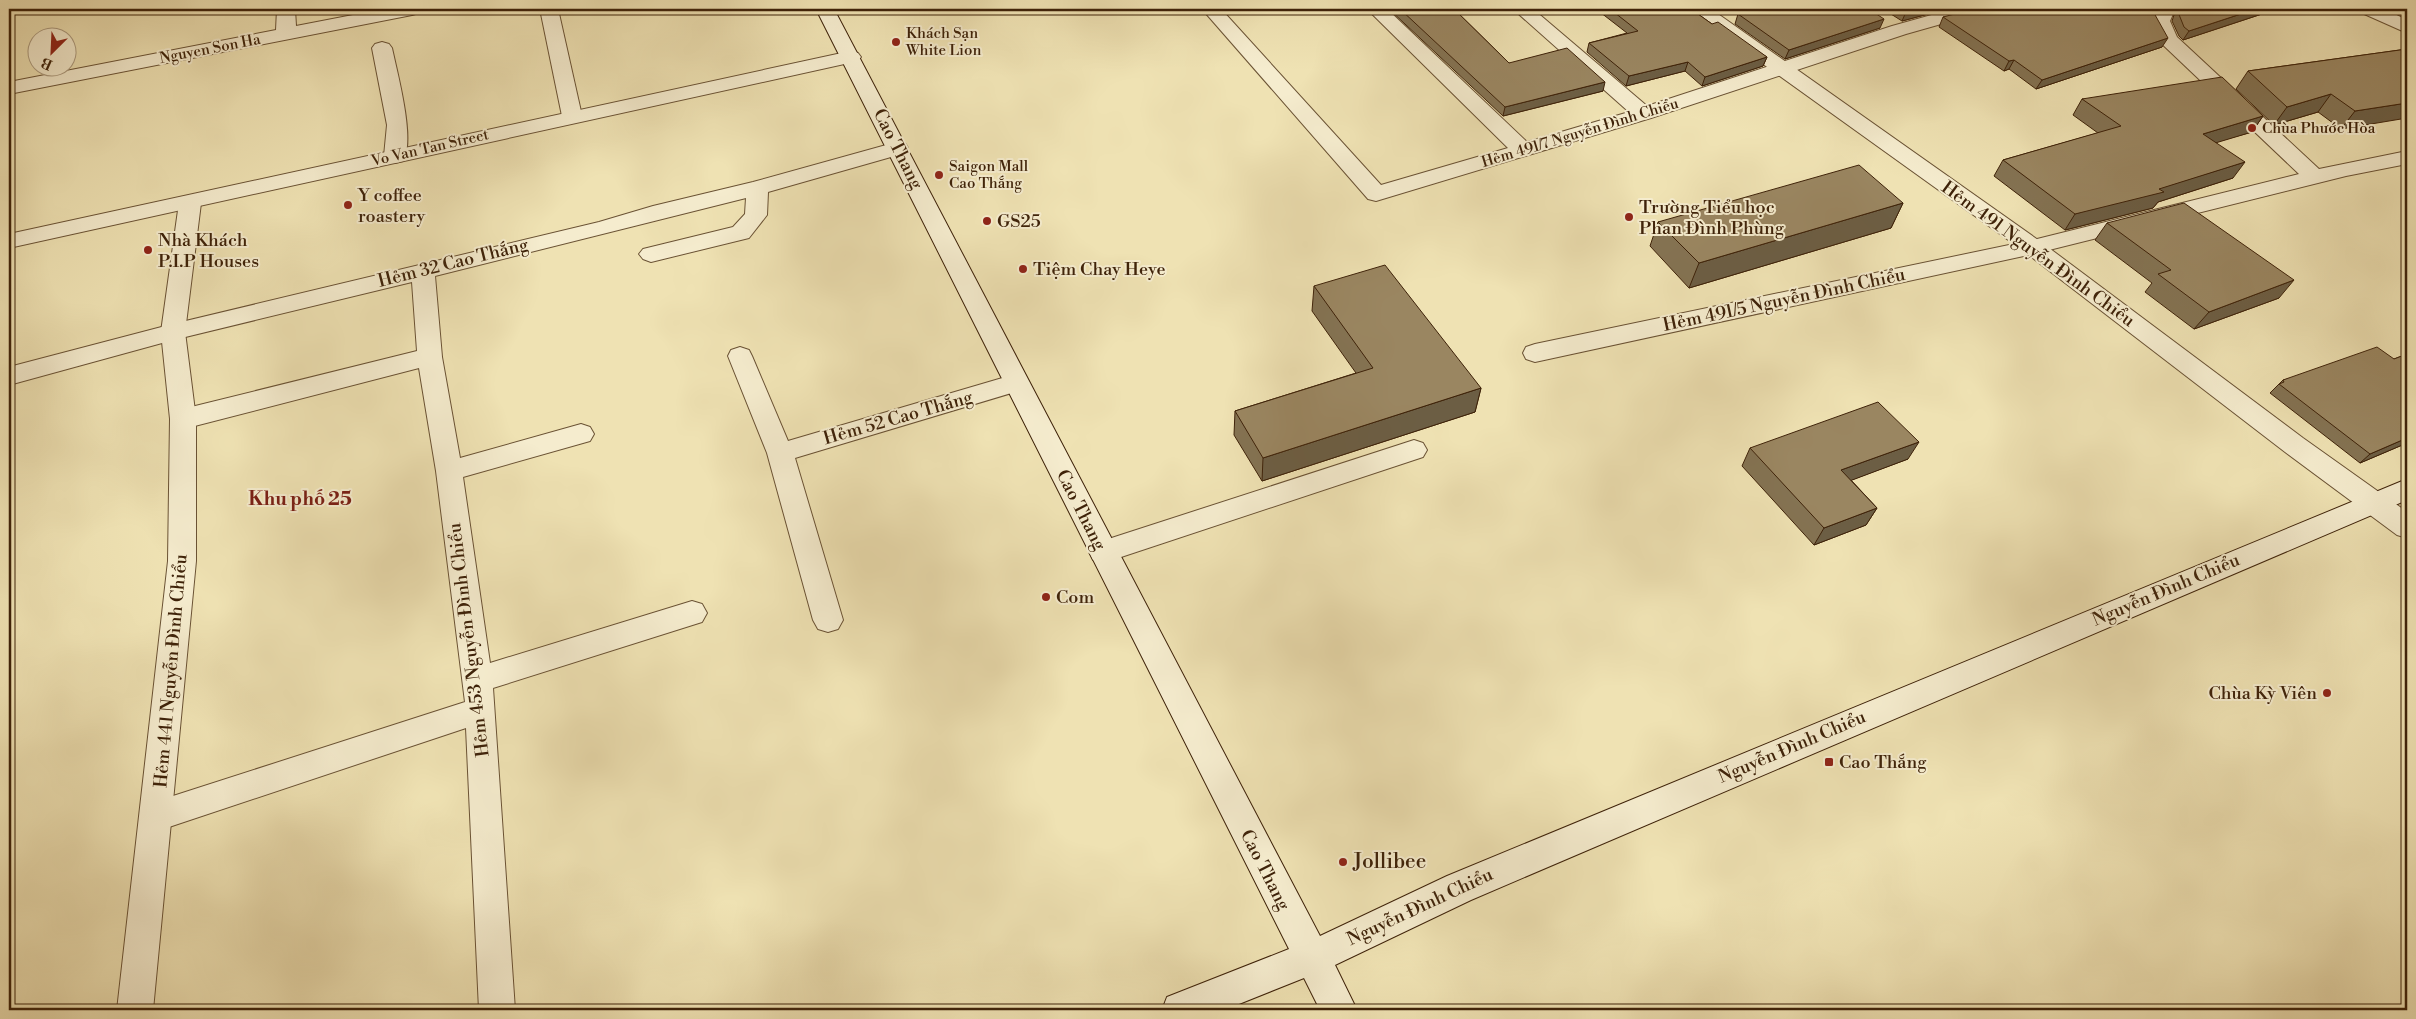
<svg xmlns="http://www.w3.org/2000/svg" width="2416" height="1019" viewBox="0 0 2416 1019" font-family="'Libre Bodoni',serif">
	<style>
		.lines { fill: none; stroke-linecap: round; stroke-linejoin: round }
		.service-casing { stroke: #6a5234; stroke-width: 2 }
		.minor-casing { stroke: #6a5234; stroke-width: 2 }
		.tertiary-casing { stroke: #6a5234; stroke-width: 2 }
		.secondary-casing { stroke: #3e2209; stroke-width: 2 }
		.service { fill: #f5ecce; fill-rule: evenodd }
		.minor { fill: #f5ecce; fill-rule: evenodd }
		.tertiary { fill: #f5ecce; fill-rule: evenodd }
		.secondary { fill: #f5ecce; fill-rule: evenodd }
		.wall { fill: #847353; stroke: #3e2209 }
		.shaded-wall { fill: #6c5e44; stroke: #3e2209 }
		.building { fill: #9a8661; stroke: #3e2209 }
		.poi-dot { fill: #8f2418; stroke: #f5ecce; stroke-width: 2 }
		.labels { text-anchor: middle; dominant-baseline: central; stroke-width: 4; stroke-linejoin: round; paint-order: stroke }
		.far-poi-label { font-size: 15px; fill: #3e2209; stroke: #f5ecce; text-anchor: start }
		.far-street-label { font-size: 15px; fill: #3e2209; stroke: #f5ecce }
		.street-label { font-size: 18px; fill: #3e2209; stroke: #f5ecce }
		.poi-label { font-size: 18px; fill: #3e2209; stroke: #f5ecce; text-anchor: start }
		.neighbourhood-label { font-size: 19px; font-weight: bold; fill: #7a1f14; stroke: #f5ecce }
		.near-poi-label { font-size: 21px; fill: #3e2209; stroke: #f5ecce; text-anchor: start }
	</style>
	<rect width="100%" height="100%" fill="#efe2b3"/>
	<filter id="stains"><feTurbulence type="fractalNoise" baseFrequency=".004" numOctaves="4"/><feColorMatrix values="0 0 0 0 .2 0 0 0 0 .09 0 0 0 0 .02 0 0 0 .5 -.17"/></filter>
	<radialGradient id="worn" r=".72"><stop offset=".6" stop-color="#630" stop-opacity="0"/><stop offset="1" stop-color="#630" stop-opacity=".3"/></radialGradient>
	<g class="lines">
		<defs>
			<g id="service">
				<polygon points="540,9 558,9 582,116 579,120 572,122 565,120 562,116"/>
				<polygon points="1202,9 1221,9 1381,185 1508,148 1367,9 1387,9 1527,142 1629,112 1513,9 1533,9 1647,106 1892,26 1953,9 1982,9 1980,13 1906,34 1651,118 1376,201 1368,199"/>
				<polygon points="2157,9 2175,9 2170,21 2177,37 2319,169 2407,151 2407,164 2346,176 2033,254 1535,362 1526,359 1523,353 1526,347 1535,344 2033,240 2299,174 2162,44 2150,21"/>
				<path d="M382 42 389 44 392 48C397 72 416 141 403 161L395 163 387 161 384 156 387 125 372 48 375 44Z"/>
				<polygon points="897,142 905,143 908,148 905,153 768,192 767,215 749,238 651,262 643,259 639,254 643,249 733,227 745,214 746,198 435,276 442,357 460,458 581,424 590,427 594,434 590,441 463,477 490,663 692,601 702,604 707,613 702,622 493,688 515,1010 479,1010 466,728 157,831 145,827 141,816 145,805 465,702 436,471 419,368 183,429 174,426 170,419 174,412 183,409 417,351 412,282 173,340 9,385 9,367 173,324 599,222 653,206 753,182"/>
				<polygon points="740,347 749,350 752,356 788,441 1016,374 1025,377 1029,383 1025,389 795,458 843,620 838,629 828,632 818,629 813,620 767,453 728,356 731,350"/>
				<polygon points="1414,440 1423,443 1427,450 1423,457 1103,563 1093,560 1089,552 1093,544"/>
			</g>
			<g id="minor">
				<polygon points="277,9 295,9 296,26 384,9 421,9 419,13 412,15 9,94 9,82 276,30"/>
				<polygon points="1690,9 1711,9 2041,242 2303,438 2407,512 2407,538 2397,535 2285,452 2025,252 1692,13"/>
				<polygon points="2360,9 2384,9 2407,20 2407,33 2362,13"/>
				<polygon points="190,196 198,198 201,203 185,332 196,419 196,561 153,1010 117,1010 168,561 170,419 161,332 179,203 182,198"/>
			</g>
			<polygon id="tertiary" points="851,51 858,53 861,57 858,61 9,248 9,234"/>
			<polygon id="secondary" points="816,9 834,9 1320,936 1447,876 2407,479 2407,500 1471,900 1335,965 1357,1010 1320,1010 1304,978 1224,1010 1162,1010 1167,997 1289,949"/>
		</defs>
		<use href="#service" class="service-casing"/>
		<use href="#minor" class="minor-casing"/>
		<use href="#tertiary" class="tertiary-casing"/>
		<use href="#secondary" class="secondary-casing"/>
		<use href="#service" class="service"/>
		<use href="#minor" class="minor"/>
		<use href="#tertiary" class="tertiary"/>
		<use href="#secondary" class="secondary"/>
	</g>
	<g class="wall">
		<polygon points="1389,9 1454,9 1509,63 1603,91 1503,116"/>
		<polygon points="1596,9 1691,9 1712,24 1767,57 1763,66 1702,86 1685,71 1626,86 1587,52 1589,43 1627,33"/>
		<polygon points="1883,9 1947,9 1902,21"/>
		<polygon points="2176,9 2277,9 2183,40 2179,36 2172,21"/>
		<polygon points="2154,13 2162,47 2036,89 2009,69 2004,71 1939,27 1943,17"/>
		<polygon points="1738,14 1880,28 1785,59 1735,24"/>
		<polygon points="2407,49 2341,129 2318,112 2274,125 2236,89 2248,71"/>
		<polygon points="2082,99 2263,116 2252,132 2216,142 2233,178 2158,202 2153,208 2065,230 1994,176 2003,160 2098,133 2073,115"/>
		<polygon points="1903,203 1891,228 1689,288 1650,246 1658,222"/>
		<polygon points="2107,223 2279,298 2194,329 2145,292 2152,283 2095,240"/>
		<polygon points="1314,286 1481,388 1475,412 1262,481 1234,435 1235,411 1356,373 1312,311"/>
		<polygon points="2407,354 2407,443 2360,463 2270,393 2283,380 2394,359"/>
		<polygon points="1750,448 1908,459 1851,480 1877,508 1866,525 1814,545 1742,466"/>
	</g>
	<g class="shaded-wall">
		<polygon points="1917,9 1947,9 1902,21 1906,12"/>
		<polygon points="2256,9 2277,9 2183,40 2189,31"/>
		<polygon points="1884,19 1880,28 1785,59 1789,50"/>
		<polygon points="2168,38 2162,47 2036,89 2042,80"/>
		<polygon points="1767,57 1763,66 1702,86 1705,77"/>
		<polygon points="2014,60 2009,69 2004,71 2009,61"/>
		<polygon points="1688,62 1685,71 1626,86 1629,76"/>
		<polygon points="1605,82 1603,91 1503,116 1505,107"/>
		<polygon points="2331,94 2318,112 2274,125 2287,107"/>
		<polygon points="2407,103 2407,118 2341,129 2355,111"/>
		<polygon points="2263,116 2252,132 2192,150 2203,134"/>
		<polygon points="2245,162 2233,178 2158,202 2153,208 2065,230 2075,214"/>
		<polygon points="1903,203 1891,228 1689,288 1699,263"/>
		<polygon points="2294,280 2279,298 2194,329 2209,312"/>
		<polygon points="1481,388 1475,412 1262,481 1263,458"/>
		<polygon points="2407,438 2407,443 2360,463 2370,454"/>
		<polygon points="1919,442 1908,459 1831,488 1841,470"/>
		<polygon points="1877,508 1866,525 1814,545 1824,528"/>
	</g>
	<g class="building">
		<polygon points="1400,9 1454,9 1509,63 1567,48 1605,82 1505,107"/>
		<polygon points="1610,9 1691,9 1712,24 1718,22 1767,57 1705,77 1688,62 1629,76 1589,43 1638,31"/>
		<polygon points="1753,9 1869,9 1884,19 1789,50 1738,14"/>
		<polygon points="1902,9 1917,9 1906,12"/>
		<polygon points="1974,9 2156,9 2154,13 2168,38 2042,80 2014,60 2009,61 1943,17"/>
		<polygon points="2179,9 2256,9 2189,31 2184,27 2178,12"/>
		<polygon points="2407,49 2407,103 2355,111 2331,94 2287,107 2248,71"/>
		<polygon points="2222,77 2263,116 2203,134 2245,162 2159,189 2164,192 2075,214 2003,160 2121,126 2082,99"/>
		<polygon points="1859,165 1903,203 1699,263 1658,222"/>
		<polygon points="2184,203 2294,280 2209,312 2158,274 2171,270 2107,223"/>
		<polygon points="1385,265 1481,388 1263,458 1235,411 1373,368 1314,286"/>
		<polygon points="2377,347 2394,359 2407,354 2407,438 2370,454 2279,384 2284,382 2283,380"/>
		<polygon points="1878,402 1919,442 1841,470 1877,508 1824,528 1750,448"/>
	</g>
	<g class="poi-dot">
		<circle cx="896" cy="42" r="5"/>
		<circle cx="2252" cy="128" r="5"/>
		<circle cx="939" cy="175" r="5"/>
		<circle cx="348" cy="205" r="5"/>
		<circle cx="1629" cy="217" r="5"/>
		<circle cx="987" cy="221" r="5"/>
		<circle cx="148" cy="250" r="5"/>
		<circle cx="1023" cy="269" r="5"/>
		<circle cx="1046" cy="597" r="5"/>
		<circle cx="2327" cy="693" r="5"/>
		<rect x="1824" y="757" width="10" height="10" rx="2.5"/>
		<circle cx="1343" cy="862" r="5"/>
	</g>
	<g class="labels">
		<g class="far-poi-label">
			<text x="906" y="33">Khách Sạn<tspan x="906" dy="17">White Lion</tspan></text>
			<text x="2262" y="128">Chùa Phước Hòa</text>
			<text x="949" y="166">Saigon Mall<tspan x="949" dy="17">Cao Thắng</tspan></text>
		</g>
		<g class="far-street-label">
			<text transform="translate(210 49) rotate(-11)">Nguyen Son Ha</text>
			<text transform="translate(1580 133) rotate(-17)">Hẻm 491/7 Nguyễn Ðình Chiểu</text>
			<text transform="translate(430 148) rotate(-13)">Vo Van Tan Street</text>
		</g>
		<g class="street-label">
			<text transform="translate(898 149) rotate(63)">Cao Thang</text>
			<text transform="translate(2038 254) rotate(36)">Hẻm 491 Nguyễn Ðình Chiểu</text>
			<text transform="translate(453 263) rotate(-14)">Hẻm 32 Cao Thắng</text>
			<text transform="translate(1784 300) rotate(-12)">Hẻm 491/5 Nguyễn Ðình Chiểu</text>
			<text transform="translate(898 418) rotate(-16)">Hẻm 52 Cao Thắng</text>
			<text transform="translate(1081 510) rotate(63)">Cao Thang</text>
			<text transform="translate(2166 590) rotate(-23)">Nguyễn Đình Chiểu</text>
			<text transform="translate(469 640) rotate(-97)">Hẻm 453 Nguyễn Ðình Chiểu</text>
			<text transform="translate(171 671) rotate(-85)">Hẻm 441 Nguyễn Đình Chiểu</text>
			<text transform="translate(1792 747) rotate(-23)">Nguyễn Đình Chiểu</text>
			<text transform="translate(1265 870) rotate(63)">Cao Thang</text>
			<text transform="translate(1420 907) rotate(-25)">Nguyễn Đình Chiểu</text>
		</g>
		<g class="poi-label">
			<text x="358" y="195">Y coffee<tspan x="358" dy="21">roastery</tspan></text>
			<text x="1639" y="207">Trường Tiểu học<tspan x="1639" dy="21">Phan Đình Phùng</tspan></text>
			<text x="997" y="221">GS25</text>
			<text x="158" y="240">Nhà Khách<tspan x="158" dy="21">P.I.P Houses</tspan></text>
			<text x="1033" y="269">Tiệm Chay Heye</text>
			<text x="1056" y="597">Com</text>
			<text x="2317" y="693" text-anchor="end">Chùa Kỳ Viên</text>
			<text x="1839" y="762">Cao Thắng</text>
		</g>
		<g class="neighbourhood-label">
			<text x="300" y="499">Khu phố 25</text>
		</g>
		<g class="near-poi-label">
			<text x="1353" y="862">Jollibee</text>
		</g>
	</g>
	<rect width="2416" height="1019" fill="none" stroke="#efe2b3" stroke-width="30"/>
	<rect x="10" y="10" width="2396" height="999" fill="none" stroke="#3e2209" stroke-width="2.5"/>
	<rect x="15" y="15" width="2386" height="989" fill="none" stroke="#3e2209"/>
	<g transform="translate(52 52) rotate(204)"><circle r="24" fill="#f5ecce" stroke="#ac9b7f"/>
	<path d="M0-4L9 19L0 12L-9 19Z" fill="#8f2418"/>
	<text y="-8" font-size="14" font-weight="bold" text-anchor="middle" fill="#3e2209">B</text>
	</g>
	<rect width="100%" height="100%" filter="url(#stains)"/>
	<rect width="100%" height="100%" fill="url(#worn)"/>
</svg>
